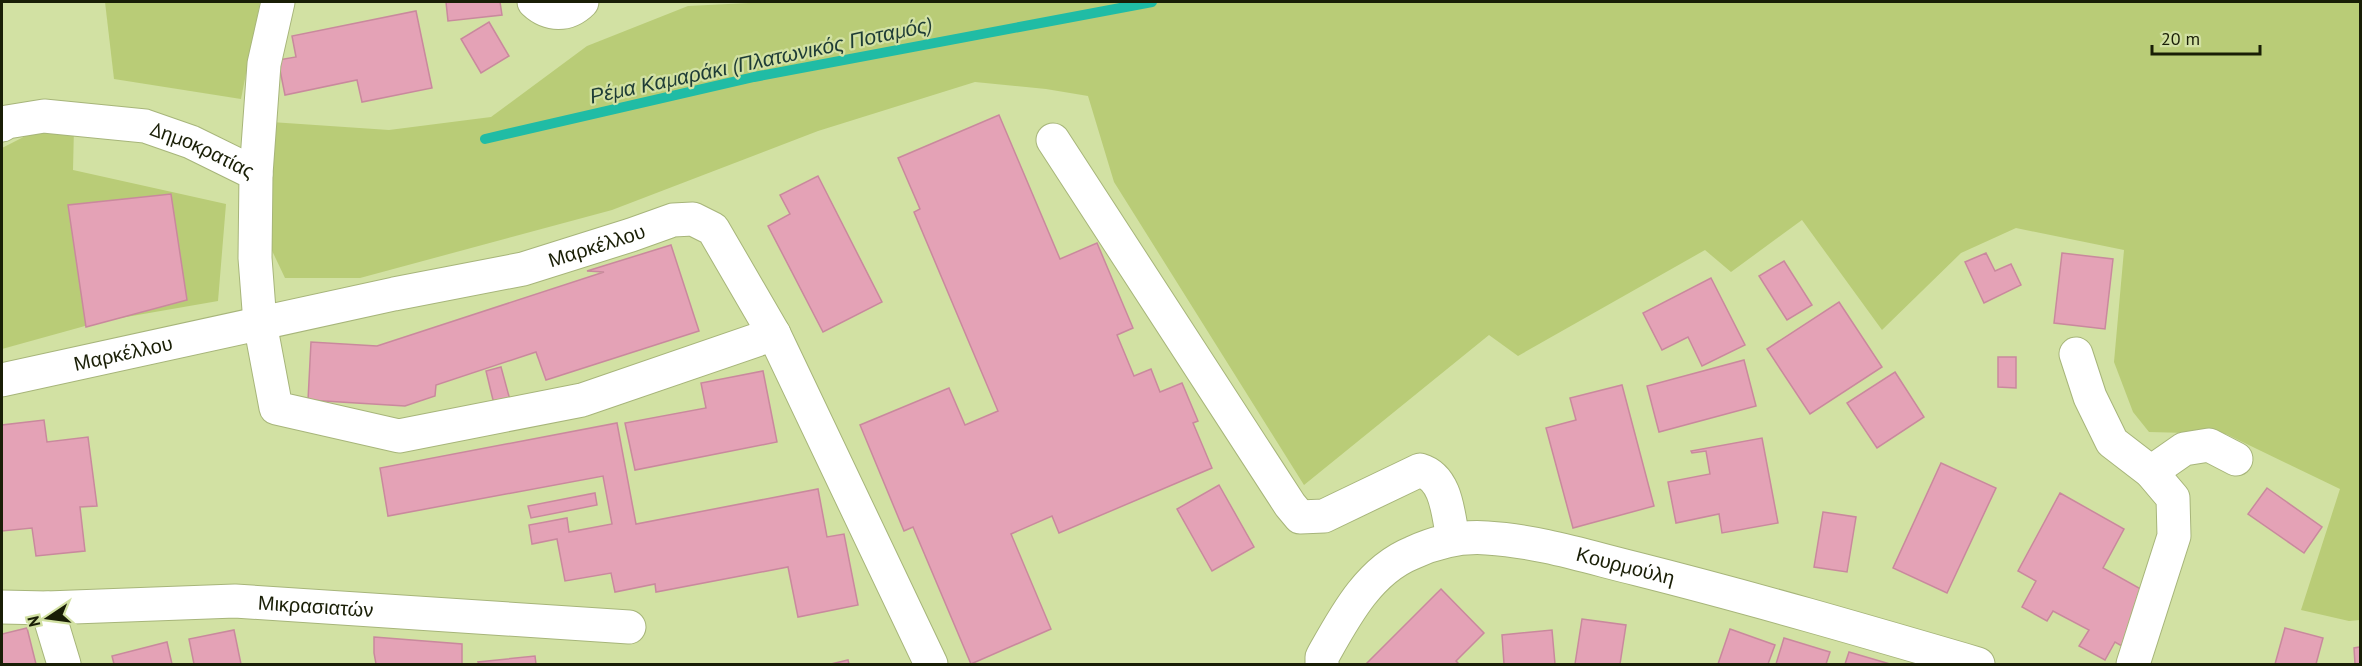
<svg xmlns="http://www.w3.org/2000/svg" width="2362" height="666" viewBox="0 0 2362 666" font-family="'PT Sans',sans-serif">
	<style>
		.green { fill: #b9cc77 }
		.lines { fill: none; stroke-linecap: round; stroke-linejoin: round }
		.stream { stroke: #20bca5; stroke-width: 10 }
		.building { fill: #e4a2b6; stroke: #c9899d; stroke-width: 1.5 }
		.minor-casing { stroke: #a7b57a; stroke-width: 35 }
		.major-casing { stroke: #a7b57a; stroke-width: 35 }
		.minor { stroke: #fff; stroke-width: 33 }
		.major { stroke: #fff; stroke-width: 33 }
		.labels { text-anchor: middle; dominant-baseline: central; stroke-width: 4.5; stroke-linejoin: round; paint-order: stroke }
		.street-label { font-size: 20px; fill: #191e06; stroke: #d2e1a3 }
		.water-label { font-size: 21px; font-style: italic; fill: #1e3c36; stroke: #d2e1a3 }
	</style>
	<rect width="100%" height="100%" fill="#d2e1a3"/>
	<g class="green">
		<polygon points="105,2 260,2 241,99 114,79"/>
		<polygon points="767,2 2360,2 2360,620 2349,621 2301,610 2340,489 2226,434 2149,432 2133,412 2114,362 2124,250 2016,228 1961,253 1882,330 1802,220 1731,272 1705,250 1518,356 1489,335 1304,485 1114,182 1088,96 1046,89 975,82 818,131 612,210 360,278 285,278 266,238 271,122 389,130 491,117 587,46 688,6"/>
		<polygon points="49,124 74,127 73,170 226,204 218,301 103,321 2,349 2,148"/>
	</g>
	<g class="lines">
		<polyline class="stream" points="485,139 754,77 1152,2"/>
	</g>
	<g class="building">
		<polygon points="446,2 500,2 502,15 448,21"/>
		<polygon points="416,11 432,88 362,102 357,80 285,95 278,60 296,57 292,36"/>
		<polygon points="489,22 509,56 481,73 461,39"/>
		<polygon points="999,115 1060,259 1097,243 1133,328 1117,335 1134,376 1151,369 1160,392 1182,383 1198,421 1193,423 1212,468 1059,533 1052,516 1011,534 1051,629 971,664 913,527 904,531 860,425 949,388 965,425 998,411 914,212 920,209 898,158"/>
		<polygon points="818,176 882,302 823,332 768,226 790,214 780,195"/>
		<polygon points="171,194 187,300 86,327 68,205"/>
		<polygon points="671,245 699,331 546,380 536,352 436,385 435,396 405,406 308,400 311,342 377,346 604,272 587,271"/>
		<polygon points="1986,253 1995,271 2011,264 2021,285 1984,303 1965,262"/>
		<polygon points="2062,253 2113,259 2105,329 2054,323"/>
		<polygon points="1784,261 1812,305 1787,320 1759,276"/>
		<polygon points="1711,278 1745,345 1702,366 1688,337 1662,350 1643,313"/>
		<polygon points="1839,302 1882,367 1810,414 1767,349"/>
		<polygon points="1998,357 2016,357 2016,388 1998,387"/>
		<polygon points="1744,360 1756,406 1659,432 1647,386"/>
		<polygon points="501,367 510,400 494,404 486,371"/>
		<polygon points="763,371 777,442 635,470 625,423 706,408 701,383"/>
		<polygon points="1895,372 1924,417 1877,448 1847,403"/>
		<polygon points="1622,385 1654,506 1573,528 1546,428 1576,420 1570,398"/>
		<polygon points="44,420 47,442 88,437 97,506 80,507 85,551 36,556 32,528 2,531 2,425"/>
		<polygon points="617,423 636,524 818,489 827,537 844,534 858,605 798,617 788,567 656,592 655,584 615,592 611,573 565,581 557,539 532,544 529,525 567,518 569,532 612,524 603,476 388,516 380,468"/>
		<polygon points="1762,438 1778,523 1722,533 1719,514 1676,523 1668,482 1710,474 1706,451 1692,453 1691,451"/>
		<polygon points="1941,463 1996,488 1947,593 1893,568"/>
		<polygon points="1219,485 1254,547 1212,571 1177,509"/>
		<polygon points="2267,488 2322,527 2304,553 2248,514"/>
		<polygon points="595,493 597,505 531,518 528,506"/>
		<polygon points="2060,493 2124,529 2103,568 2155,597 2127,649 2115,642 2105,660 2079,646 2089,630 2053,611 2047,621 2022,607 2036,581 2018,571"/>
		<polygon points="1823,512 1856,517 1847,572 1814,567"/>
		<polygon points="1441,589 1484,633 1456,661 1459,664 1366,664"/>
		<polygon points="1582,619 1626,625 1620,664 1575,664"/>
		<polygon points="27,628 36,664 2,664 2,634"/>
		<polygon points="2285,628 2323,638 2316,664 2275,664"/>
		<polygon points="1730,629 1775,645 1768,664 1718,664"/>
		<polygon points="234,630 241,664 194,664 189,639"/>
		<polygon points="1552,630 1555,664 1504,664 1502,635"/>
		<polygon points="374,637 462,644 462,664 376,664 374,653"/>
		<polygon points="1784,638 1830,652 1826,664 1776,664"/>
		<polygon points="167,642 172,664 114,664 112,656"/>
		<polygon points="2360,647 2360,664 2355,664 2354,648"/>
		<polygon points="1849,652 1890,664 1845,664"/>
		<polygon points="535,656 536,664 479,664 478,662"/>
		<polygon points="848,660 849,664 831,664"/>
	</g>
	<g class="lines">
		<defs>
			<g id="minor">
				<path d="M534 2C549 16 568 16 582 2"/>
				<path id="s1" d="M2 125 7 122 44 116 145 126 191 142 256 174 255 258 260 323 276 408 399 436 582 400 774 334"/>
				<path d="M1053 140 1290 505 1300 517 1324 516 1420 470C1447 478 1448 514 1453 539"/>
				<polyline points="256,174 264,64 278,2"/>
				<polyline points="2076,354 2090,397 2112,442 2151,472 2173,498 2174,536 2133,664"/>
				<path id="s2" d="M2 380 394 294 523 269 631 235 673 220 693 219 713 229 774 334 931 664"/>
				<polyline points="2151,472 2184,449 2209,445 2236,459"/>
				<path id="s3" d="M2 607 47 608 235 601 629 627"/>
				<polyline points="47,608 64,664"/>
			</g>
			<g id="major">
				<path id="s4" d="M1322 664V657C1344 618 1368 571 1412 553 1436 542 1461 536 1487 538 1538 541 1588 557 1637 569 1752 598 1865 631 1978 664"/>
			</g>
		</defs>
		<use href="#minor" class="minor-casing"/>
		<use href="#major" class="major-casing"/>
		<use href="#minor" class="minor"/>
		<use href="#major" class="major"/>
	</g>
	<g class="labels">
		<g class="street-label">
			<text stroke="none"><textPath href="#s1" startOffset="207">Δημοκρατίας</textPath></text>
			<text stroke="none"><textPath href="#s2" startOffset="610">Μαρκέλλου</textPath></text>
			<text stroke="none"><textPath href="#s2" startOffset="124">Μαρκέλλου</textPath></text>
			<text stroke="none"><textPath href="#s4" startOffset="366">Κουρμούλη</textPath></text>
			<text stroke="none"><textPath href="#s3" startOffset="314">Μικρασιατών</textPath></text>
		</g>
		<g class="water-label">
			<text transform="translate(761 60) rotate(-12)">Ρέμα Καμαράκι (Πλατωνικός Ποταμός)</text>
		</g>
	</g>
	<rect width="2362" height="666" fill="none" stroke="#191e06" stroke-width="6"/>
	<g transform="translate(48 618) rotate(257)" stroke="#d2e1a3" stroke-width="4.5" paint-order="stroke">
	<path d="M0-4.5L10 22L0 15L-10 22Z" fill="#191e06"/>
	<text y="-9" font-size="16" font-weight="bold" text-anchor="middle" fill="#191e06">N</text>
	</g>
	<path d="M2152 45v9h108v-9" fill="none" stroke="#191e06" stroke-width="3"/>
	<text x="2161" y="45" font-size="18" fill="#191e06" stroke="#d2e1a3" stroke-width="4.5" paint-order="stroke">20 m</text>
</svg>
